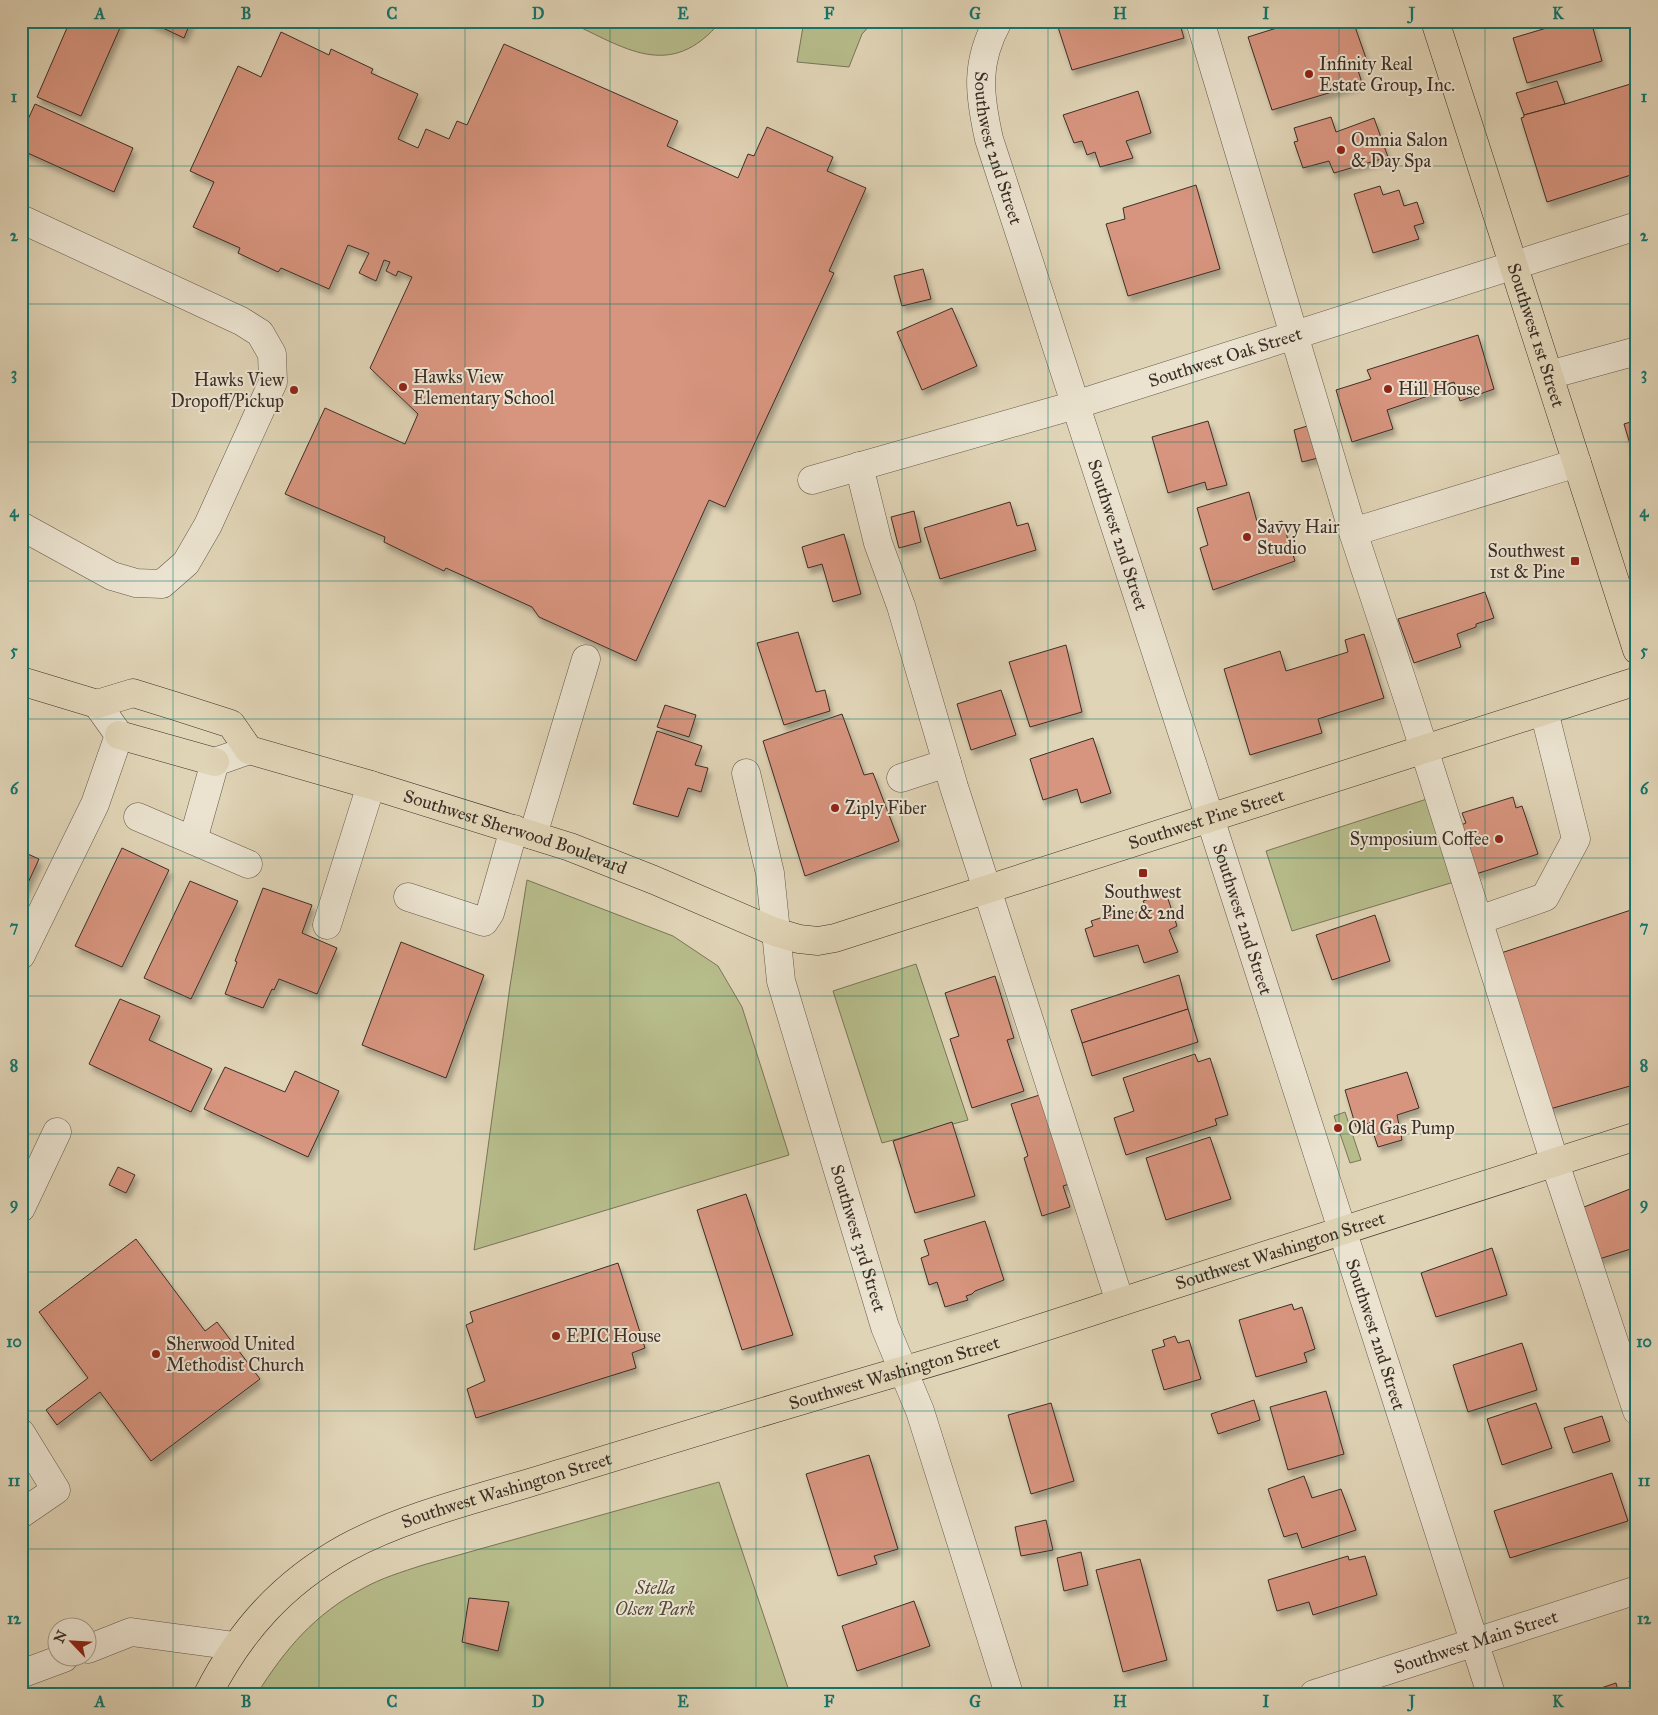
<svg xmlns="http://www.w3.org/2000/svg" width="1658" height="1715" viewBox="0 0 1658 1715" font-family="'IM FELL Great Primer',serif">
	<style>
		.green { fill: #b7bc8b; stroke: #7a7559 }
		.building { fill: #d7947e; stroke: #3c2e27; filter: url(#shadow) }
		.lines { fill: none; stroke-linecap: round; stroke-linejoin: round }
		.minor-casing { stroke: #65584b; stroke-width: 29 }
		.major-casing { stroke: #3c2e27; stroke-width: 29 }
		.minor { stroke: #ebe3d0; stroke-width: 28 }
		.major { stroke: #e0d4b6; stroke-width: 28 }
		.grid { fill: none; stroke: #0f766e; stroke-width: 1; stroke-opacity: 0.55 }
		.poi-dot { fill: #8f2418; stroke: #ebe3d0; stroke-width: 2 }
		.labels { text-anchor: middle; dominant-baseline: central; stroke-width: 4; stroke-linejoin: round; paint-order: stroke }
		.poi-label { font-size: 18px; fill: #3c2e27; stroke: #ebe3d0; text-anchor: start }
		.street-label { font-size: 18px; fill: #3c2e27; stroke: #ebe3d0 }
		.park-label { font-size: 18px; font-style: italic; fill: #554a3b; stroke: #ebe3d0 }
		.neatline { fill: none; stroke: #0f766e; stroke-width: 2 }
		.grid-label { font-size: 16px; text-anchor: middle; font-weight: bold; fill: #0f766e }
	</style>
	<defs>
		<filter id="shadow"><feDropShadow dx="3" dy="5.5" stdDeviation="2.5" flood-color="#0004"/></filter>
	</defs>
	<rect width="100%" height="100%" fill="#e0d4b6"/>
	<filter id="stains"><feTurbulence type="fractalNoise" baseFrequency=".004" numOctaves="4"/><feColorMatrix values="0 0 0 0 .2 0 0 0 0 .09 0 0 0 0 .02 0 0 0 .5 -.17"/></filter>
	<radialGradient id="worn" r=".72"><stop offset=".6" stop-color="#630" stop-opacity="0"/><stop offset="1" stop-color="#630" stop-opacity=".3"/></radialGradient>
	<g class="green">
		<path d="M567 21H721C670 83 624 47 567 21Z"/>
		<polygon points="804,21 874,21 862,34 849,67 797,62"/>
		<polygon points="1430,798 1454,882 1292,931 1266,851"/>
		<polygon points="527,880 673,936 718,966 742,1007 789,1155 474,1250 510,986"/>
		<polygon points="916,964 968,1120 882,1143 833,991"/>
		<polygon points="1345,1112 1361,1160 1350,1163 1334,1116"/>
		<path d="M719 1482 790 1694H257C285 1649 315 1614 362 1589 381 1578 402 1572 423 1565Z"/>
	</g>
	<g class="building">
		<polygon points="70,21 123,21 81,116 37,97"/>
		<polygon points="148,21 191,21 184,38"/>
		<polygon points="1056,21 1179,21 1184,38 1072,70"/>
		<polygon points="1299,21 1353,21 1367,61 1356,64 1362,83 1272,110 1248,37"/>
		<polygon points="1570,21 1591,21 1602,61 1527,83 1513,38"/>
		<polygon points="281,32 329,55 331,49 373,69 371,73 418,94 398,139 418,148 426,129 449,139 457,121 467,125 504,44 678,121 667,146 738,178 748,154 754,156 767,127 833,157 827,171 866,188 829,271 834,273 725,507 709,500 636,661 539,617 532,607 446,568 444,571 384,542 385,537 285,494 325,408 405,444 418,414 370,368 412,277 398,271 396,276 386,271 390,262 384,260 376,281 359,273 369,253 348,245 329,289 281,268 278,272 238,253 240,248 193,227 214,182 190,171 238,66 261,77"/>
		<polygon points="1557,81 1565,104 1524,115 1516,93"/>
		<polygon points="1637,82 1637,173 1547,202 1521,118 1524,117 1524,115 1565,104"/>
		<polygon points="1138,91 1151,133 1126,141 1133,158 1100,167 1095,152 1087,155 1082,141 1074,143 1063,115"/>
		<polygon points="35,104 133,148 114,192 21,150 21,135"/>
		<polygon points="1331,117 1336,132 1374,118 1388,157 1334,173 1329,161 1303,168 1294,142 1298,141 1294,128"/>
		<polygon points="1196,185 1220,269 1128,296 1106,224 1125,219 1123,208"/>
		<polygon points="1380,186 1383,195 1399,190 1404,206 1417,202 1424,223 1414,226 1419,239 1373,253 1354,194"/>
		<polygon points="923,269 931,299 902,306 894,276"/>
		<polygon points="952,308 977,366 922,390 897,332"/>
		<polygon points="1478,335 1494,389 1460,401 1454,382 1436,388 1437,393 1387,410 1393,429 1352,442 1336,390 1371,379 1367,370"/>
		<polygon points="1637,420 1637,452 1633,454 1624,424"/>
		<polygon points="1208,421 1227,485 1207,490 1205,482 1168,493 1152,437"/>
		<polygon points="1314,424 1322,457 1302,462 1294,430"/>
		<polygon points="1249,492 1259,529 1282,521 1295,561 1213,590 1200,548 1208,545 1197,508"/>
		<polygon points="1010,502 1017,526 1028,523 1036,550 940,579 924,528"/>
		<polygon points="914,511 921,542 899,548 891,517"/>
		<polygon points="844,534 861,594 833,602 822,564 808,568 802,547"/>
		<polygon points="1485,592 1494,618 1476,624 1476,627 1457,634 1461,647 1414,663 1398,619"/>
		<polygon points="798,632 816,692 825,690 830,711 784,725 757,643"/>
		<polygon points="1364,634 1384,698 1318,719 1322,733 1250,755 1224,669 1280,651 1286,671 1348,652 1345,640"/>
		<polygon points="1066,645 1082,712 1030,727 1009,662"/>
		<polygon points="1001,690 1016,735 971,750 957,704"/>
		<polygon points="665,705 696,715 689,737 657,727"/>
		<polygon points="842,714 864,775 873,773 899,841 805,876 763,741"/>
		<polygon points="657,731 702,746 695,765 708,768 701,792 688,788 678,817 633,804"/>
		<polygon points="1093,738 1111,793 1081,803 1077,789 1043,800 1030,759"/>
		<polygon points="1513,797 1516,808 1522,806 1538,854 1476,874 1461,825 1466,823 1462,813"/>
		<polygon points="122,848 169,870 122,967 75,946"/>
		<polygon points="21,851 39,859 21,898"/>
		<polygon points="190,881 238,901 191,999 144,978"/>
		<polygon points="263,888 312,905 302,933 337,948 317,994 279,979 274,990 272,989 263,1008 225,994 237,962 235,961"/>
		<polygon points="1166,893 1177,926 1169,930 1178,952 1144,963 1138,945 1094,957 1085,929 1093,926 1091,921 1119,912 1121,917 1147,909 1143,901"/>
		<polygon points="1637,908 1637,1084 1550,1109 1501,953"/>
		<polygon points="1375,915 1390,961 1332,980 1316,935"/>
		<polygon points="401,942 484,975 446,1078 362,1045"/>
		<polygon points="1179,975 1188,1009 1082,1043 1071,1010"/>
		<polygon points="995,976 1014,1038 1007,1040 1024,1091 972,1108 950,1039 959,1036 945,993"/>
		<polygon points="120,999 160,1016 149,1040 212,1069 191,1112 89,1064"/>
		<polygon points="1188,1009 1198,1042 1092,1076 1082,1043"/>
		<polygon points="1195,1054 1198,1062 1210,1058 1228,1115 1215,1119 1217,1125 1126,1155 1114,1118 1134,1111 1123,1078"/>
		<polygon points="225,1067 285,1092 295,1071 339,1091 308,1157 204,1109"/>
		<polygon points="1407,1072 1419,1108 1397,1115 1402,1140 1378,1147 1370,1123 1356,1127 1345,1090"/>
		<polygon points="1046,1093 1075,1182 1063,1186 1070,1207 1042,1216 1024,1158 1028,1156 1011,1104"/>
		<polygon points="952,1122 975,1196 915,1213 893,1141"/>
		<polygon points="1210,1137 1231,1199 1166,1220 1146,1158"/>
		<polygon points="118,1167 135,1175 126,1193 109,1185"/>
		<polygon points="1635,1187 1637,1193 1637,1247 1596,1260 1579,1209"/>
		<polygon points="746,1194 793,1335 742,1350 697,1210"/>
		<polygon points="985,1221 1004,1280 975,1291 972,1294 966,1296 968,1300 945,1307 937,1282 929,1285 921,1258 929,1255 924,1240"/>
		<polygon points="136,1239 205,1331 217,1322 260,1379 151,1461 100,1392 57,1425 46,1410 88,1378 39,1312"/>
		<polygon points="1492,1248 1507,1295 1436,1317 1421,1273"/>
		<polygon points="618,1263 645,1348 632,1353 636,1368 476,1418 467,1389 485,1381 466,1325 473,1322 470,1312"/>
		<polygon points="1292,1304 1294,1310 1302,1307 1315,1349 1304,1353 1307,1362 1256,1377 1239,1320"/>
		<polygon points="1175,1336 1178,1343 1189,1340 1201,1379 1164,1390 1152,1350 1165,1346 1163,1340"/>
		<polygon points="1522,1343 1537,1390 1468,1412 1453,1365"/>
		<polygon points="1326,1391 1344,1454 1288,1470 1270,1407"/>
		<polygon points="1254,1400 1260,1420 1218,1434 1211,1414"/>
		<polygon points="1051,1403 1074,1481 1031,1494 1008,1415"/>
		<polygon points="1536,1403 1552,1448 1502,1465 1487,1419"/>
		<polygon points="1602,1416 1610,1441 1573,1453 1564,1428"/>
		<polygon points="869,1455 898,1549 874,1556 877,1564 838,1576 806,1474"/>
		<polygon points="1612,1473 1628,1521 1510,1558 1494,1511"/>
		<polygon points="1304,1476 1312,1498 1341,1489 1356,1530 1302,1548 1297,1533 1284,1537 1268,1489"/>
		<polygon points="1046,1520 1053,1550 1021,1556 1015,1527"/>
		<polygon points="1081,1552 1088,1585 1064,1591 1057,1558"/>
		<polygon points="1348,1556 1349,1560 1365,1556 1377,1595 1313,1615 1309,1602 1277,1611 1268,1580"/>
		<polygon points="1140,1559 1167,1660 1123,1672 1096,1570"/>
		<polygon points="469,1598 509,1602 498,1651 462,1642"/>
		<polygon points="914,1601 930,1646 857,1671 842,1626"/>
		<polygon points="1637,1678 1637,1694 1633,1694 1629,1681"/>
		<polygon points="1616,1683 1619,1694 1586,1694 1586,1693"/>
	</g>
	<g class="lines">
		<defs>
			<g id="minor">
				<path id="s1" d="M998 21C975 63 979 94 989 139L1210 818 1491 1694"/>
				<polyline points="1200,21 1353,532 1411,708 1555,1163 1637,1411"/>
				<polyline points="21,219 241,321 260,333 272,354 273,382 208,525 186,563 162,584 136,583 112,576 21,526"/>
				<polyline points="1549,375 1637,351"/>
				<polyline points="859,466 878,543 901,606 954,787 1120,1302"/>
				<path id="s2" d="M812 480 1075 405 1637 226"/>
				<polyline points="1353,532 1577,463"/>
				<path id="s3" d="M746 773 770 873 781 981 885 1327 920 1411 1009 1694"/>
				<polyline points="901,778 947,763"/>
				<polyline points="138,817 248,864"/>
				<polyline points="533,835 586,659"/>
				<polyline points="193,840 215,762 249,750"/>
				<polyline points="408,897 484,922 490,913 514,829"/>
				<polyline points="1479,920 1545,897 1576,839 1544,711"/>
				<polyline points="327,925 371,785"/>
				<polyline points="21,955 95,804 119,735 97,704"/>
				<polyline points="21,1208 57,1132"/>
				<polyline points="21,1433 56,1490 21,1514"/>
				<polyline points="88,1649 131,1632 235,1646"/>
				<polyline points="21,1674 64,1658"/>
				<path id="s4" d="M1314 1694 1637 1590"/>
			</g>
			<g id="major">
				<path id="s5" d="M1435 21 1637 650"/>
				<path id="s6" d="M21 681 97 704 133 693 175 706 231 724 249 750 371 785 570 847 654 880 775 932 799 939 818 941 835 938 1637 681"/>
				<polyline points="119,735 215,762"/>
				<path id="s7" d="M208 1694C240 1631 283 1583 346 1548 407 1515 485 1497 552 1476 670 1440 787 1404 905 1370 993 1345 1080 1315 1167 1287 1323 1237 1480 1187 1637 1136"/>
			</g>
		</defs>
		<use href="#minor" class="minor-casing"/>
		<use href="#major" class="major-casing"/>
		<use href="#minor" class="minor"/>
		<use href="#major" class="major"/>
	</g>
	<path class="grid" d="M173 21V1694M319 21V1694M465 21V1694M610 21V1694M756 21V1694M902 21V1694M1048 21V1694M1193 21V1694M1339 21V1694M1485 21V1694M21 166H1637M21 304H1637M21 442H1637M21 581H1637M21 719H1637M21 858H1637M21 996H1637M21 1134H1637M21 1272H1637M21 1411H1637M21 1549H1637"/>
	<g class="poi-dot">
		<circle cx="1309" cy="74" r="5"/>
		<circle cx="1341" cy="150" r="5"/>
		<circle cx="403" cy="387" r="5"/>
		<circle cx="1388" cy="389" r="5"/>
		<circle cx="294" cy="390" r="5"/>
		<circle cx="1247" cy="537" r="5"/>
		<rect x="1570" y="556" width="10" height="10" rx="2.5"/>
		<circle cx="835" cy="808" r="5"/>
		<circle cx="1499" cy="839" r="5"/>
		<rect x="1138" y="868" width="10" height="10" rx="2.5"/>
		<circle cx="1338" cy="1128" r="5"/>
		<circle cx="556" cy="1336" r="5"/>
		<circle cx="156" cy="1354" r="5"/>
	</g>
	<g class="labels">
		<g class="poi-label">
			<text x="1319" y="64">Infinity Real<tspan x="1319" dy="21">Estate Group, Inc.</tspan></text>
			<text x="1351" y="140">Omnia Salon<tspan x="1351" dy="21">&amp; Day Spa</tspan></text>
			<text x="413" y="377">Hawks View<tspan x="413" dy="21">Elementary School</tspan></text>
			<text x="284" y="380" text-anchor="end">Hawks View<tspan x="284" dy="21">Dropoff/Pickup</tspan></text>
			<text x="1398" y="389">Hill House</text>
			<text x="1257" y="527">Savvy Hair<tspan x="1257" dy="21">Studio</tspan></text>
			<text x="1565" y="551" text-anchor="end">Southwest<tspan x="1565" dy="21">1st &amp; Pine</tspan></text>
			<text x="845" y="808">Ziply Fiber</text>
			<text x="1489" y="839" text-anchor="end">Symposium Coffee</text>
			<text x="1143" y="892" text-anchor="middle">Southwest<tspan x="1143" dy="21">Pine &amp; 2nd</tspan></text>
			<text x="1348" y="1128">Old Gas Pump</text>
			<text x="566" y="1336">EPIC House</text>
			<text x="166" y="1344">Sherwood United<tspan x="166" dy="21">Methodist Church</tspan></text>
		</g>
		<g class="street-label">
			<text stroke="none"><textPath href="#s1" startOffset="132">Southwest 2nd Street</textPath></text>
			<text stroke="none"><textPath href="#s5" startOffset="330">Southwest 1st Street</textPath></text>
			<text stroke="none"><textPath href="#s2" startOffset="431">Southwest Oak Street</textPath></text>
			<text stroke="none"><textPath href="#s1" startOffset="538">Southwest 2nd Street</textPath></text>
			<text stroke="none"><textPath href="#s6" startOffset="1260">Southwest Pine Street</textPath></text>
			<text stroke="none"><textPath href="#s6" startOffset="530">Southwest Sherwood Boulevard</textPath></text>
			<text stroke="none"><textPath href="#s1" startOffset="942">Southwest 2nd Street</textPath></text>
			<text stroke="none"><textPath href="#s3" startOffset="480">Southwest 3rd Street</textPath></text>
			<text stroke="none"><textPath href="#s7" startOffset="1185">Southwest Washington Street</textPath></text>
			<text stroke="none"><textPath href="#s1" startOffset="1378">Southwest 2nd Street</textPath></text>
			<text stroke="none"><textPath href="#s7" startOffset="780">Southwest Washington Street</textPath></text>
			<text stroke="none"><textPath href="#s7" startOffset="375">Southwest Washington Street</textPath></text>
			<text stroke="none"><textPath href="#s4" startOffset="170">Southwest Main Street</textPath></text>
		</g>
		<g class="park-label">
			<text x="655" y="1588">Stella<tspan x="655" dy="21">Olsen Park</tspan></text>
		</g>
	</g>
	<rect width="1658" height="1715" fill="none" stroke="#e0d4b6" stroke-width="55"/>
	<g transform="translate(72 1642) rotate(295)"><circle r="24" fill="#ebe3d0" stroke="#a59b8c"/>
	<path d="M0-4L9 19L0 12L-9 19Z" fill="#8f2418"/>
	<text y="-8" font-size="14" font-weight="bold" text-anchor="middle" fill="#3c2e27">N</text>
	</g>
	<rect x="28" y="28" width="1602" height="1660" class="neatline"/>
	<g class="grid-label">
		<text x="100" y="19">A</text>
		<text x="246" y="19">B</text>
		<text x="392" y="19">C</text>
		<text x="538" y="19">D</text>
		<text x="683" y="19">E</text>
		<text x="829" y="19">F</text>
		<text x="975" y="19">G</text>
		<text x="1120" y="19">H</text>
		<text x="1266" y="19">I</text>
		<text x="1412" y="19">J</text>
		<text x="1558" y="19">K</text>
		<text x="14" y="102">1</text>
		<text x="1644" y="102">1</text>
		<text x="14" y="241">2</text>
		<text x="1644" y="241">2</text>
		<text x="14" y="379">3</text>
		<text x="1644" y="379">3</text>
		<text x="14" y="517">4</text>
		<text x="1644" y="517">4</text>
		<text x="14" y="656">5</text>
		<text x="1644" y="656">5</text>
		<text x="14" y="794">6</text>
		<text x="1644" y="794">6</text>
		<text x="14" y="932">7</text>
		<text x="1644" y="932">7</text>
		<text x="14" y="1071">8</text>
		<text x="1644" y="1071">8</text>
		<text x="14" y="1209">9</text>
		<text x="1644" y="1209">9</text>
		<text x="14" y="1347">10</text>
		<text x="1644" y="1347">10</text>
		<text x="14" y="1486">11</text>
		<text x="1644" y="1486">11</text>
		<text x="14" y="1624">12</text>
		<text x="1644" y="1624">12</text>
		<text x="100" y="1707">A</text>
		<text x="246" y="1707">B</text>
		<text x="392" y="1707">C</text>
		<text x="538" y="1707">D</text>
		<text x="683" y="1707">E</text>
		<text x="829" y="1707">F</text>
		<text x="975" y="1707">G</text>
		<text x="1120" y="1707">H</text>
		<text x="1266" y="1707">I</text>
		<text x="1412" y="1707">J</text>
		<text x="1558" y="1707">K</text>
	</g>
	<rect width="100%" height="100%" filter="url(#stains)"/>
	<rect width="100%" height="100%" fill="url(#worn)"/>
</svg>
